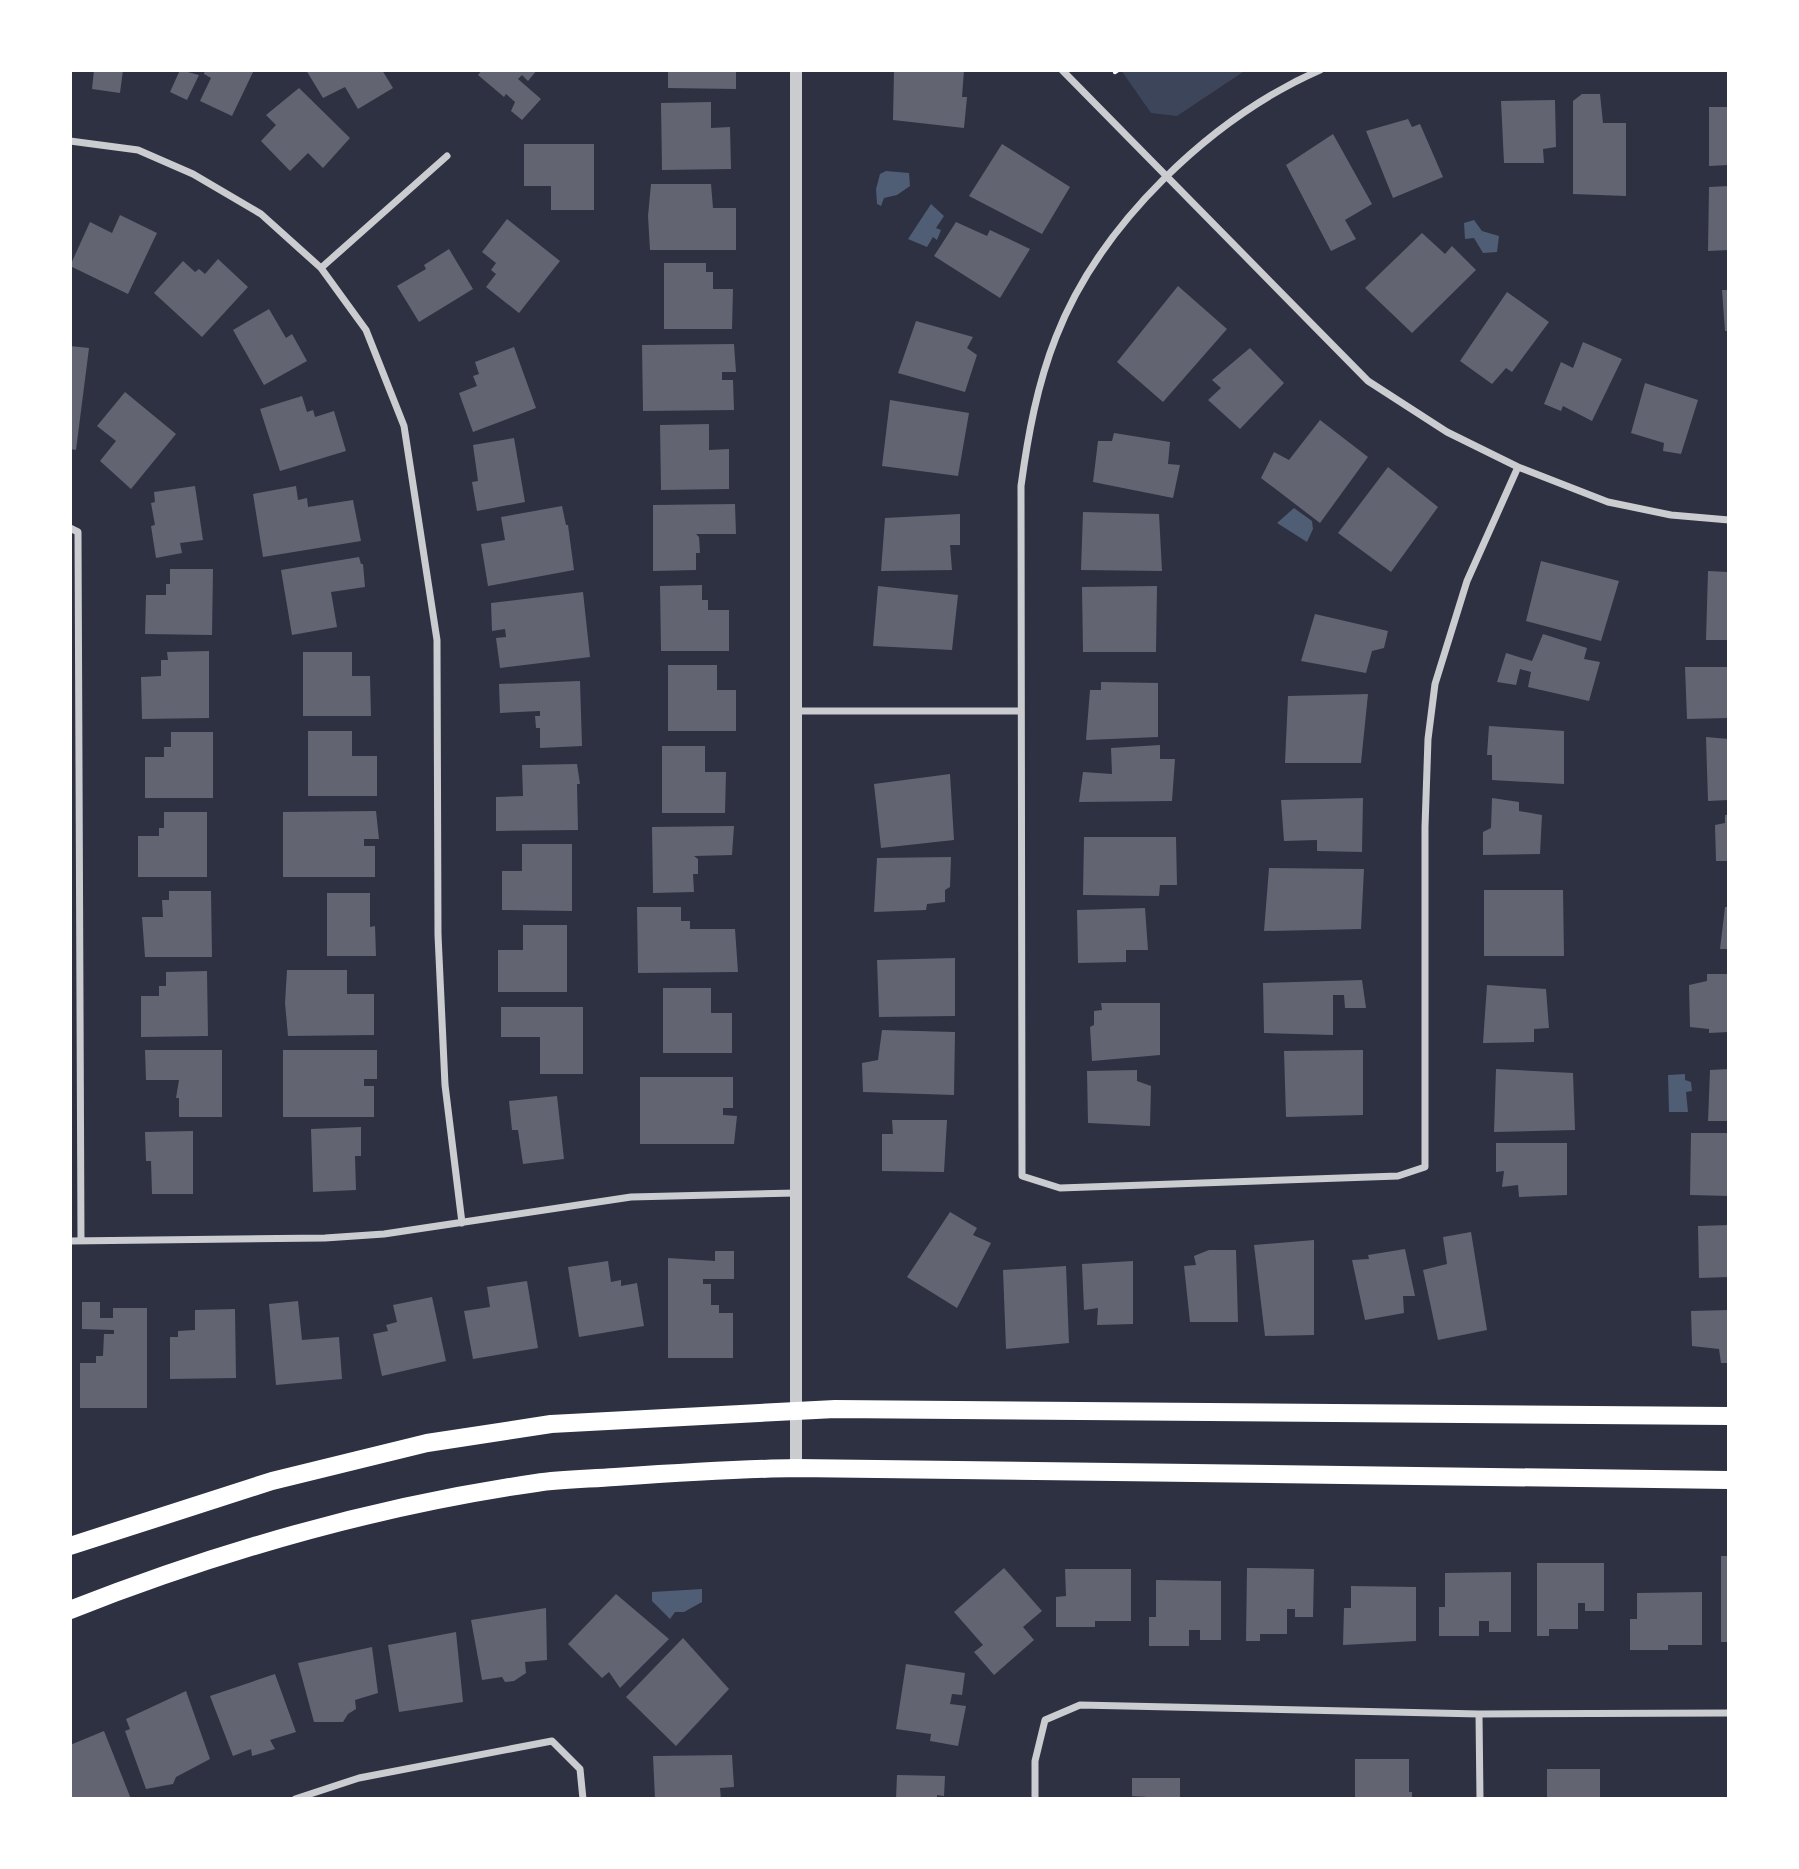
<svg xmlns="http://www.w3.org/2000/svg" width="1799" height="1869" font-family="'Roboto Condensed',sans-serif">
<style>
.green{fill:#3c4559}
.water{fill:#4f5d75}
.building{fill:#626471}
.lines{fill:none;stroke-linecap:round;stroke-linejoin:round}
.path{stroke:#fff;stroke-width:4.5}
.minor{stroke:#caccd0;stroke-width:7}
.tertiary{stroke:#caccd0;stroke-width:12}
.primary{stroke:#fff;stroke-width:18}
</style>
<rect width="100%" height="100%" fill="#2d3142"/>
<path class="green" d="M1121 70H1246L1177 116 1151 113Z"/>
<path class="water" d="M886 171 909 173 910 186 897 195 884 198 881 206 877 204 876 189 880 174Z
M931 204 944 216 936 228 941 230 937 240 933 237 927 247 908 239Z
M1474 220 1482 231 1499 236 1497 252 1483 253 1474 238 1465 239 1464 223Z
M1294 508 1312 521 1313 529 1307 542 1277 523Z
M1685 1074V1080L1691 1082 1692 1091 1686 1092 1688 1112H1669L1668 1075Z
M702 1589V1602L684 1612H675L670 1619 652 1601V1592Z"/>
<path class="building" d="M94 70H123L120 93 92 89Z
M180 70 199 75 187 100 170 92Z
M205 70H254L232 116 200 101 211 78 204 74Z
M306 70H382L393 88 358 109 345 87 323 98Z
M482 70H537L528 81 522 75 518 79 541 99 522 120 511 111 515 102 506 94 504 97 478 75Z
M668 70H736V89L668 88Z
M894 70H964L962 97H967L964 128 893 120Z
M299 88 350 138 323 168 308 153 290 171 261 141 276 125 266 115Z
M1582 94H1600L1603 123H1626V196L1573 194V101Z
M1555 100 1556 147 1543 149 1544 163H1504L1501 101Z
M711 102V128L730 127 731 169 662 170 661 103Z
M1709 107H1729V165L1709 166Z
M1408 119 1412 127 1420 124 1443 177 1393 198 1366 131Z
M1333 134 1372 204 1345 220 1356 239 1331 251 1286 165Z
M524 144H594V210H551V186H524Z
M1002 144 1070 187 1042 234 969 196Z
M651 184H711L713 208H736V250H650L648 216Z
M1729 186V250L1708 251 1709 187Z
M120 215 157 233 128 294 70 266 90 222 112 233Z
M507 219 560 261 519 313 486 287 496 274 491 270 496 263 482 252Z
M956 222 987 236 990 230 1030 249 1000 298 934 256Z
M1422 233 1445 254 1452 246 1476 270 1412 333 1365 288Z
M449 249 473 289 419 322 397 286 426 269 424 265Z
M218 259 248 287 202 337 154 293 183 261 195 272 199 269 205 274Z
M664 263H706V272H713V289H733L732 329H664Z
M1178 286 1227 329 1163 402 1117 362Z
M1722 290H1729V331H1725Z
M1507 292 1549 322 1512 372 1506 368 1492 384 1460 361Z
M269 309 286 338 292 334 307 361 264 385 233 330Z
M916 321 973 337 967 348 977 355 965 392 898 373Z
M1583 342 1622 359 1592 421 1563 406 1561 411 1544 404 1561 362 1573 368Z
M734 344 736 372H722V380H733L734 410 643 411 642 345Z
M70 346 89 348 76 450 70 449Z
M514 347 536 408 473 432 459 393 477 386 473 376 479 374 475 362Z
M1250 348 1284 383 1240 429 1208 400 1221 388 1212 380Z
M1645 383 1698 400 1681 454 1663 451 1664 443 1631 433Z
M125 392 176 434 131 489 100 461 116 441 97 426Z
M302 396 307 412 313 410 315 417 334 411 346 451 280 471 260 409Z
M890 400 969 413 958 476 882 466Z
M1320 420 1368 457 1320 523 1261 478 1274 452 1289 460Z
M709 424V450L729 449V489L661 490 660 425Z
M1114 433 1170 442 1168 464 1180 465 1173 498 1093 482 1098 441H1112Z
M514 438 525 502 477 511 472 482 478 481 473 445Z
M1388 467 1438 507 1391 572 1338 533Z
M195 486 203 540 180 543 182 553 156 558 151 526 155 525 151 503 155 502 154 492Z
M296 486 298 500 307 498 308 507 353 500 361 541 263 557 253 494Z
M735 504 736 534H696L699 537 700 553H696V570L653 571V505Z
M562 506 566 525H568L574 570 488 586 481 544 505 540 501 517Z
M1083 512 1159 514 1162 571 1081 570Z
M960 514V545H950L952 570 881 571 885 518Z
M359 557 361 564H363L365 587 331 592 337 627 292 635 281 570Z
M1541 561 1619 581 1601 641 1526 621Z
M170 569H213L212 635 145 634 146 595H166V584H170Z
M1708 571 1729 572V640H1706Z
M702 585V600H708V610H729V651H661L660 586Z
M878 586 958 595 952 650 873 646Z
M1157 586 1156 652H1083L1082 587Z
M583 592 590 657 500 668 496 638 506 637 505 629 492 631 491 603Z
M1315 614 1388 631 1384 648 1372 651 1366 673 1301 661Z
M1543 634 1587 648 1584 659 1600 662 1589 701 1528 687 1531 672 1520 669 1516 685 1497 682 1506 653 1532 661Z
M209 651V718L142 719 141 677 161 676V660H168L167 652Z
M303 652H352V676H370L371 716H303Z
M668 665H717V690H736V731H668Z
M1685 667H1729V718L1687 719Z
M580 681 582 746 540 748V728H536L535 716H540V711L500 713 499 684Z
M1101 682 1158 683V737L1086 740 1090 690H1101Z
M1368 694 1361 763H1285L1288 696Z
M1489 726 1564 731V784L1492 780V755H1487Z
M308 731H352V756H377V796H308Z
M171 732H213V798H145V757H164V747H171Z
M1706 737 1729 739V800L1708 801Z
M1160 745V759H1175L1172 801 1079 802 1083 772 1112 774 1111 748Z
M662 746H705V772H726L725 813H662Z
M577 764 580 784H577L578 830 496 831V797L523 796 522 765Z
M950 774 954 840 881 848 874 784Z
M1363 798 1362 852 1317 851V840L1284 841 1281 800Z
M1492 798 1519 802V811L1542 815 1540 854 1483 855V832L1491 828Z
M376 811 379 839H364V846H375V877H283V812Z
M164 812H207V877H138V836H159V828H164Z
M1725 815H1729V861H1716L1715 825 1725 823Z
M734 826 732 855 694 856 698 859V874H693L694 892 653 893 652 827Z
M1084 837H1176L1177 885H1160L1159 896 1083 895Z
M522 844H572V911L502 910V871H522Z
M951 857 950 887 945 890V902L927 904 926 910 874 912 877 858Z
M1269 868 1364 869 1361 929 1264 931Z
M1484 890H1563L1564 956H1484Z
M169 891H211L212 957H145L142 917H163L162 900H169Z
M327 893H370V927L375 926 376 956H327Z
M637 907H681V921H690V929H735L738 972 638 973Z
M1725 907H1729V949H1720Z
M1145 908 1148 950H1126V962L1078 963 1077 910Z
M523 925H567V992H498V950H523Z
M955 958V1016L879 1017 877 960Z
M287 970H347V994H374V1035L288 1036 285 1003Z
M207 971 208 1036 141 1037V996H159V986H166V972Z
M1707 974H1729V1032L1709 1033V1029L1690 1027 1689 985 1707 981Z
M1362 980 1366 1008H1345L1344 995H1333V1035L1264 1033 1263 983Z
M1487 985 1546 989 1549 1028 1534 1029V1042L1483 1043Z
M663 988H711V1013H732V1053H663Z
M1101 1003H1160V1055L1092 1061 1090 1027 1094 1025V1011L1102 1010Z
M501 1007H583V1074H540V1037H501Z
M882 1030 955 1032 954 1095 863 1092 862 1063 878 1060Z
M145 1050H222V1117H179V1098H176L179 1080H146Z
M283 1050H377V1079H364V1086H374V1117H283Z
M1363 1050V1115L1286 1117 1284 1051Z
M1496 1069 1573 1073 1575 1130 1494 1132Z
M1729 1069V1121H1708L1710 1070Z
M1137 1070V1081L1151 1086 1150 1126 1088 1123 1087 1071Z
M640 1077H733V1108H723V1115L737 1116 734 1144H640Z
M557 1096 564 1159 523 1164 518 1130H512L509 1101Z
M892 1120H947L944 1172 882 1171V1134H893Z
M361 1127V1156H355L356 1190 313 1192 311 1129Z
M193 1131V1194H152L151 1161H146L145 1132Z
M1691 1133H1729V1196L1690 1195Z
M1496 1143H1567V1195L1519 1197 1518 1185 1502 1187 1504 1171 1496 1172Z
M950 1212 977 1228 973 1235 991 1243 957 1308 907 1277Z
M1729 1225V1277L1699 1278 1698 1226Z
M1471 1232 1487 1330 1438 1340 1423 1270 1447 1264 1443 1237Z
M1314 1240V1335L1265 1336 1254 1245Z
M1405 1249 1415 1296H1403L1404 1313 1365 1320 1352 1260 1369 1259 1368 1255Z
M1209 1250H1236L1238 1322H1190L1184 1266 1196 1265 1194 1256Z
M715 1251H734V1279H703V1284H711V1305H719V1313H733V1358H668V1258L715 1261Z
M608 1261 611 1282 621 1280V1286L637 1283 644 1326 579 1337 568 1267Z
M1133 1261V1324L1097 1325 1098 1308 1084 1310 1082 1264Z
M1066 1266 1069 1343 1006 1349 1003 1270Z
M527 1281 538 1348 473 1359 464 1311 490 1307 487 1287Z
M432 1297 446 1361 382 1376 373 1334 388 1331 386 1325 397 1322 393 1305Z
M298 1301 302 1340 339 1337 342 1379 276 1385 269 1304Z
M82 1302H100V1318H113V1308H147V1408H80V1363H96V1356H103L104 1334H114V1330L82 1329Z
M235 1309 236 1378 170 1379V1337H178V1331L195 1330V1310Z
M1729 1310V1363H1721L1719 1349 1692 1346 1691 1311Z
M1721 1556H1729V1642H1721Z
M1537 1563H1604V1611H1585V1603H1578V1629H1549V1636H1537Z
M1004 1568 1042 1611 1023 1627 1034 1640 994 1675 974 1652 983 1645 954 1612Z
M1247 1568 1314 1569 1313 1617H1295V1609H1287V1634H1260V1641H1246Z
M1065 1569H1131V1621H1095V1627H1056V1597L1066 1596Z
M1511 1572V1632H1489V1621H1479V1636H1439V1607H1445V1573Z
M1156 1580 1221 1581V1640H1200V1630H1189V1646H1149V1617H1156Z
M1351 1586 1416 1587V1641L1343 1645 1344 1608H1351Z
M1702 1592V1645H1668V1650H1630V1619H1637V1593Z
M616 1594 669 1639 620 1688 609 1672 602 1678 568 1644Z
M546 1608 547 1660 525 1662 526 1673 514 1681 505 1682 502 1677 482 1680 471 1620Z
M456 1632 463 1702 399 1712 388 1645Z
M683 1638 729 1689 676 1746 626 1697Z
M372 1647 378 1693 355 1700 356 1709 348 1714 343 1722H314L298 1663Z
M906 1664 965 1673 962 1695 952 1694 950 1704 966 1706 958 1746 930 1741 931 1734 896 1729Z
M275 1674 296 1732 270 1740 275 1749 252 1756 251 1749 233 1756 210 1696Z
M186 1691 210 1759 176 1777 173 1784 146 1789 125 1731 130 1729 126 1719Z
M104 1731 131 1799H70V1745Z
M732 1755 734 1787 720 1788 721 1799H655L653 1756Z
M1355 1759H1409V1792H1412V1799H1355Z
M1547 1769H1600V1799H1547Z
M897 1775 945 1776 944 1796 937 1795V1799H896Z
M1132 1778H1180V1799L1132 1796Z"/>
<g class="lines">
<path class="path" d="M1115 72 1118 70"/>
<path class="minor" d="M1062 70 1368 381 1447 432 1518 467 1608 502 1671 515 1729 520
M1320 70C1211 118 1100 224 1056 337 1037 385 1028 435 1021 486L1022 1176 1060 1188 1398 1176 1425 1167V827L1428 739 1435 684 1467 581 1518 467
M70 141 138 150 193 174 261 214 321 268 366 330 404 426 437 640 438 935 445 1085 462 1223
M321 268 447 156
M70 528 78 532 81 1241
M796 711H1020
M70 1241 325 1238 384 1234 631 1197 796 1193
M1479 1714 1480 1799
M295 1799 359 1778 552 1741 580 1769 583 1799
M1035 1799V1761L1045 1720 1080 1705 1479 1714 1729 1713"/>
<path class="tertiary" d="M796 1468V70"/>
<path class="primary" d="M70 1546 272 1481 427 1443 551 1424 835 1409 1729 1416
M70 1610C220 1551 376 1506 536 1483 562 1479 589 1479 615 1477 675 1473 735 1469 796 1468L1729 1480"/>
</g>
<rect width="1799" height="1869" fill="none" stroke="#ffffff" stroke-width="144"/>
</svg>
